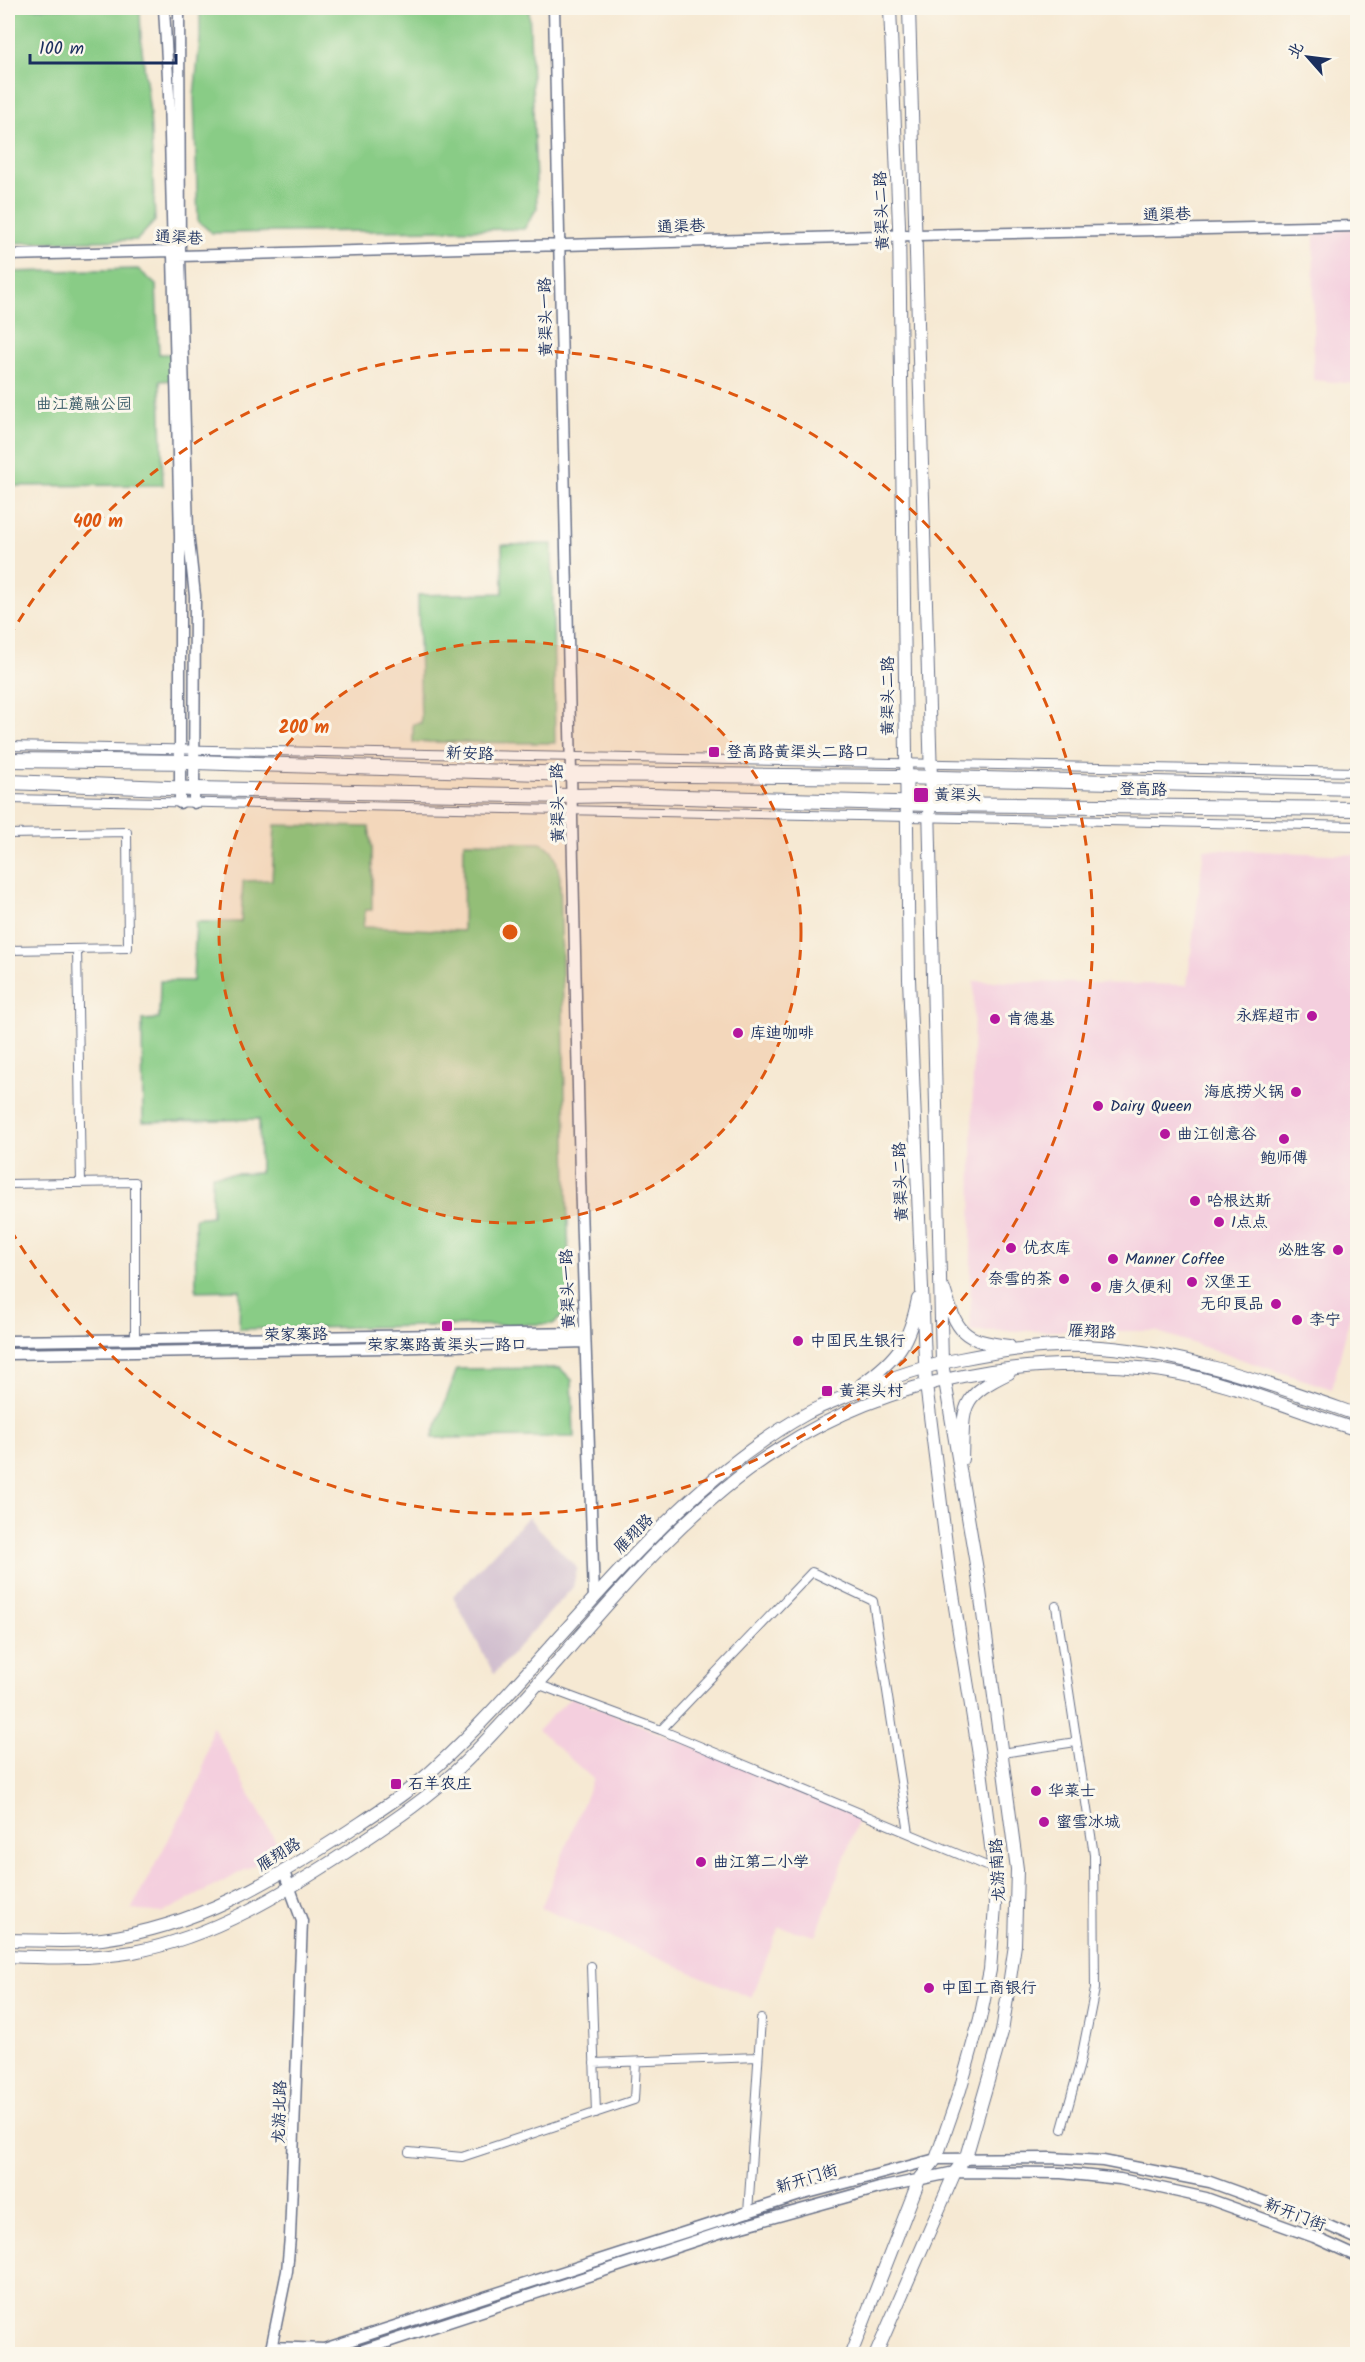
<svg xmlns="http://www.w3.org/2000/svg" width="1365" height="2362" font-family="Kalam,'LXGW WenKai TC',sans-serif">
<style>
.built{fill:#f4cfde}
.industrial{fill:#d0bdce}
.green{fill:#89cc86;stroke:#527e72;stroke-width:1.5}
.lines{fill:none;stroke-linecap:round;stroke-linejoin:round}
.minor-casing{stroke:#687087;stroke-width:10}
.tertiary-casing{stroke:#687087;stroke-width:13}
.secondary-casing{stroke:#687087;stroke-width:14}
.primary-casing{stroke:#687087;stroke-width:16}
.minor{stroke:#fff;stroke-width:8}
.tertiary{stroke:#fff;stroke-width:10}
.secondary{stroke:#fff;stroke-width:12}
.primary{stroke:#fff;stroke-width:14}
.ring{fill:none;stroke:#de5710;stroke-width:3;stroke-dasharray:10 8}
.poi-dot{fill:#b5179e;stroke:#fbf7ec;stroke-width:2}
.labels{text-anchor:middle;dominant-baseline:central;stroke-width:6;stroke-linejoin:round;paint-order:stroke}
.street-label{font-size:16px;fill:#1b2f5e;stroke:#fbf7ec}
.park-label{font-size:16px;fill:#3c5e6a;stroke:#fbf7ec}
.poi-label{font-size:16px;fill:#1b2f5e;stroke:#fbf7ec;text-anchor:start}
.centre{fill:#de5710;stroke:#fbf7ec;stroke-width:3}
.ring-label{font-size:18px;text-anchor:middle;font-weight:bold;fill:#de5710;stroke:#fbf7ec;stroke-width:6;stroke-linejoin:round;paint-order:stroke}
</style>
<rect width="100%" height="100%" fill="#fbf7ec"/>
<filter id="ink" filterUnits="userSpaceOnUse"><feTurbulence type="fractalNoise" baseFrequency=".0167" numOctaves="2"/><feDisplacementMap in="SourceGraphic" scale="12" xChannelSelector="R" yChannelSelector="G"/><feConvolveMatrix kernelMatrix="1 2 1 2 8 2 1 2 1" color-interpolation-filters="sRGB"/></filter>
<filter id="wash" filterUnits="userSpaceOnUse"><feTurbulence type="fractalNoise" baseFrequency=".008" numOctaves="4" result="noise"/><feDisplacementMap in="SourceGraphic" scale="24" xChannelSelector="R" yChannelSelector="G"/><feGaussianBlur stdDeviation="1.35" result="paint"/><feColorMatrix in="noise" values="0 0 0 0 0 0 0 0 0 0 0 0 0 0 0 0 0 1.4 0 .05"/><feComposite in="paint" operator="in"/></filter>
<g filter="url(#wash)">
<rect width="100%" height="100%" fill="#f6e9d3"/>
<path class="built" d="M1314 227 1357 229V384L1313 380Z
M1204 849 1357 855 1358 1284 1332 1389 1155 1331H970L974 981 1187 985Z
M571 1697 860 1815 816 1936 779 1927 751 1998 541 1908 593 1779 538 1730Z
M212 1725 281 1851 163 1913 131 1910 201 1778Z"/>
<path class="industrial" d="M528 1517 577 1568 573 1587 494 1674 453 1596Z"/>
<path class="green" d="M8 8H140L141 41 150 113 155 221 137 240 8 243Z
M200 8H529L537 208 524 229 212 233 198 221 194 96 200 40Z
M138 269 156 285 159 354H174L175 380 160 381 163 485 8 486V272Z
M552 544 555 743 413 742V724L421 723 418 595 503 593 502 545Z
M275 825 369 827 372 849V910H365L363 927 463 931 464 842 540 843C557 848 556 862 560 877L570 1310 553 1324 239 1329 240 1290 196 1291 195 1218 212 1216V1175L260 1173 259 1119 143 1122 142 1020 159 1019 160 981H193L196 922H241L243 881 272 880Z
M560 1368 572 1380 574 1437 432 1438 457 1369Z"/>
</g>
<g filter="url(#ink)">
<g class="lines">
<g class="minor-casing">
<path id="minor" d="M8 746 1358 772
M8 799 1358 826
M8 834 127 832 128 948 8 950
M77 949 81 1183
M8 1184 135 1182V1340
M1056 1606 1094 1855 1095 1989 1080 2064 1062 2129
M537 1684 661 1730 994 1869
M661 1730 812 1572 873 1601 909 1833
M1002 1753 1076 1742
M591 1966 596 2113
M594 2063 758 2057
M409 2152 462 2157 634 2100 636 2062
M748 2213 761 2019"/>
</g>
<g class="tertiary-casing">
<path id="tertiary" d="M164 8 169 95 180 536V803
M179 8 180 256 188 532 195 596 194 803
M554 8 580 1177 594 1598
M8 255 173 251 180 256 916 235 1358 226
M8 1341 585 1333
M8 1354 384 1348 585 1342
M271 2347 324 2349 800 2195 936 2159 1051 2158 1103 2161 1210 2182 1320 2222 1358 2239
M270 2354 287 2271 290 2237 302 1921 284 1872
M351 2354 725 2231 879 2188 955 2172 1061 2173 1120 2179 1206 2198 1314 2237 1358 2257"/>
</g>
<g class="secondary-casing">
<path id="secondary" d="M944 1289C957 1332 962 1341 1009 1346
M862 1384C898 1358 909 1343 918 1299
M962 1459C964 1407 958 1397 1009 1373
M8 1940C39 1940 70 1943 102 1939 196 1927 272 1881 350 1830 380 1810 412 1790 438 1765 475 1731 508 1694 541 1657 621 1569 701 1473 806 1414 822 1405 839 1399 856 1392 890 1378 924 1366 960 1359 1001 1351 1043 1344 1085 1346 1179 1350 1270 1384 1358 1415
M8 1956C49 1958 91 1959 133 1952 213 1937 284 1893 351 1849 390 1823 430 1797 463 1764 525 1703 578 1635 637 1572 679 1527 726 1482 779 1449 890 1377 1032 1352 1163 1371 1229 1381 1293 1410 1358 1430
M851 2354 919 2180 936 2159 960 2090 980 2019 990 1970 995 1906 994 1869 979 1755 950 1576 926 1384 909 979 899 225 890 8
M876 2354 955 2172 966 2157 1002 2032 1015 1945 1017 1869 978 1576 942 1363 929 804 931 779 909 8"/>
</g>
<g class="primary-casing">
<path id="primary" d="M8 760 195 762 572 774 900 777 1358 788
M8 782 194 789 573 796 616 795 929 804 1358 809"/>
</g>
<use href="#minor" class="minor"/>
<use href="#tertiary" class="tertiary"/>
<use href="#secondary" class="secondary"/>
<use href="#primary" class="primary"/>
</g>
</g>
<circle cx="510" cy="932" r="291" fill="#de5710" fill-opacity=".12"/>
<g class="ring">
<circle cx="510" cy="932" r="291"/>
<path d="M9 637A582 582 0 1 1 9 1227"/>
</g>
<g class="poi-dot">
<rect x="708" y="746" width="12" height="12" rx="3"/>
<rect x="913" y="787" width="16" height="16" rx="3"/>
<circle cx="1312" cy="1016" r="6"/>
<circle cx="995" cy="1019" r="6"/>
<circle cx="738" cy="1033" r="6"/>
<circle cx="1296" cy="1092" r="6"/>
<circle cx="1098" cy="1106" r="6"/>
<circle cx="1165" cy="1134" r="6"/>
<circle cx="1284" cy="1139" r="6"/>
<circle cx="1195" cy="1201" r="6"/>
<circle cx="1219" cy="1222" r="6"/>
<circle cx="1011" cy="1248" r="6"/>
<circle cx="1338" cy="1250" r="6"/>
<circle cx="1113" cy="1259" r="6"/>
<circle cx="1064" cy="1279" r="6"/>
<circle cx="1192" cy="1282" r="6"/>
<circle cx="1096" cy="1287" r="6"/>
<circle cx="1276" cy="1304" r="6"/>
<circle cx="1297" cy="1320" r="6"/>
<rect x="441" y="1320" width="12" height="12" rx="3"/>
<circle cx="798" cy="1341" r="6"/>
<rect x="821" y="1385" width="12" height="12" rx="3"/>
<rect x="390" y="1778" width="12" height="12" rx="3"/>
<circle cx="1036" cy="1791" r="6"/>
<circle cx="1044" cy="1822" r="6"/>
<circle cx="701" cy="1862" r="6"/>
<circle cx="929" cy="1988" r="6"/>
</g>
<g class="labels">
<g class="street-label">
<text transform="translate(882 211) rotate(-92)">黄渠头二路</text>
<text transform="translate(1167 215) rotate(-1)">通渠巷</text>
<text transform="translate(681 227) rotate(-2)">通渠巷</text>
<text transform="translate(179 238) rotate(3)">通渠巷</text>
<text transform="translate(546 317) rotate(-91)">黄渠头一路</text>
<text transform="translate(888 696) rotate(-90)">黄渠头二路</text>
<text transform="translate(470 754) rotate(2)">新安路</text>
<text transform="translate(1143 790) rotate(1)">登高路</text>
<text transform="translate(558 803) rotate(-91)">黄渠头一路</text>
<text transform="translate(901 1182) rotate(-92)">黄渠头二路</text>
<text transform="translate(568 1289) rotate(-92)">黄渠头一路</text>
<text transform="translate(1092 1332) rotate(3)">雁翔路</text>
<text transform="translate(296 1335) rotate(-1)">荣家寨路</text>
<text transform="translate(634 1534) rotate(-45)">雁翔路</text>
<text transform="translate(279 1855) rotate(-32)">雁翔路</text>
<text transform="translate(998 1870) rotate(-93)">龙游南路</text>
<text transform="translate(280 2112) rotate(-88)">龙游北路</text>
<text transform="translate(807 2179) rotate(-17)">新开门街</text>
<text transform="translate(1295 2215) rotate(21)">新开门街</text>
</g>
<g class="park-label">
<text x="84" y="404">曲江麓融公园</text>
</g>
<g class="poi-label">
<text x="726" y="752">登高路黄渠头二路口</text>
<text x="934" y="795">黄渠头</text>
<text x="1300" y="1016" text-anchor="end">永辉超市</text>
<text x="1007" y="1019">肯德基</text>
<text x="750" y="1033">库迪咖啡</text>
<text x="1284" y="1092" text-anchor="end">海底捞火锅</text>
<text x="1110" y="1106">Dairy Queen</text>
<text x="1177" y="1134">曲江创意谷</text>
<text x="1284" y="1158" text-anchor="middle">鲍师傅</text>
<text x="1207" y="1201">哈根达斯</text>
<text x="1231" y="1222">1点点</text>
<text x="1023" y="1248">优衣库</text>
<text x="1326" y="1250" text-anchor="end">必胜客</text>
<text x="1125" y="1259">Manner Coffee</text>
<text x="1052" y="1279" text-anchor="end">奈雪的茶</text>
<text x="1204" y="1282">汉堡王</text>
<text x="1108" y="1287">唐久便利</text>
<text x="1264" y="1304" text-anchor="end">无印良品</text>
<text x="1309" y="1320">李宁</text>
<text x="810" y="1341">中国民生银行</text>
<text x="447" y="1345" text-anchor="middle">荣家寨路黄渠头一路口</text>
<text x="839" y="1391">黄渠头村</text>
<text x="408" y="1784">石羊农庄</text>
<text x="1048" y="1791">华莱士</text>
<text x="1056" y="1822">蜜雪冰城</text>
<text x="713" y="1862">曲江第二小学</text>
<text x="941" y="1988">中国工商银行</text>
</g>
</g>
<circle cx="510" cy="932" r="9" class="centre"/>
<g class="ring-label">
<text x="98" y="527">400 m</text>
<text x="304" y="733">200 m</text>
</g>
<rect width="1365" height="2362" fill="none" stroke="#fbf7ec" stroke-width="30"/>
<g transform="translate(1308 57) rotate(298)" stroke="#fbf7ec" stroke-width="4.5" paint-order="stroke">
<path d="M0-4.5L10 22L0 15L-10 22Z" fill="#1b2f5e"/>
<text y="-9" font-size="16" font-weight="bold" text-anchor="middle" fill="#1b2f5e">北</text>
</g>
<path d="M30 54v9h146v-9" fill="none" stroke="#1b2f5e" stroke-width="3"/>
<text x="39" y="54" font-size="18" fill="#1b2f5e" stroke="#fbf7ec" stroke-width="4.5" paint-order="stroke">100 m</text>
</svg>
